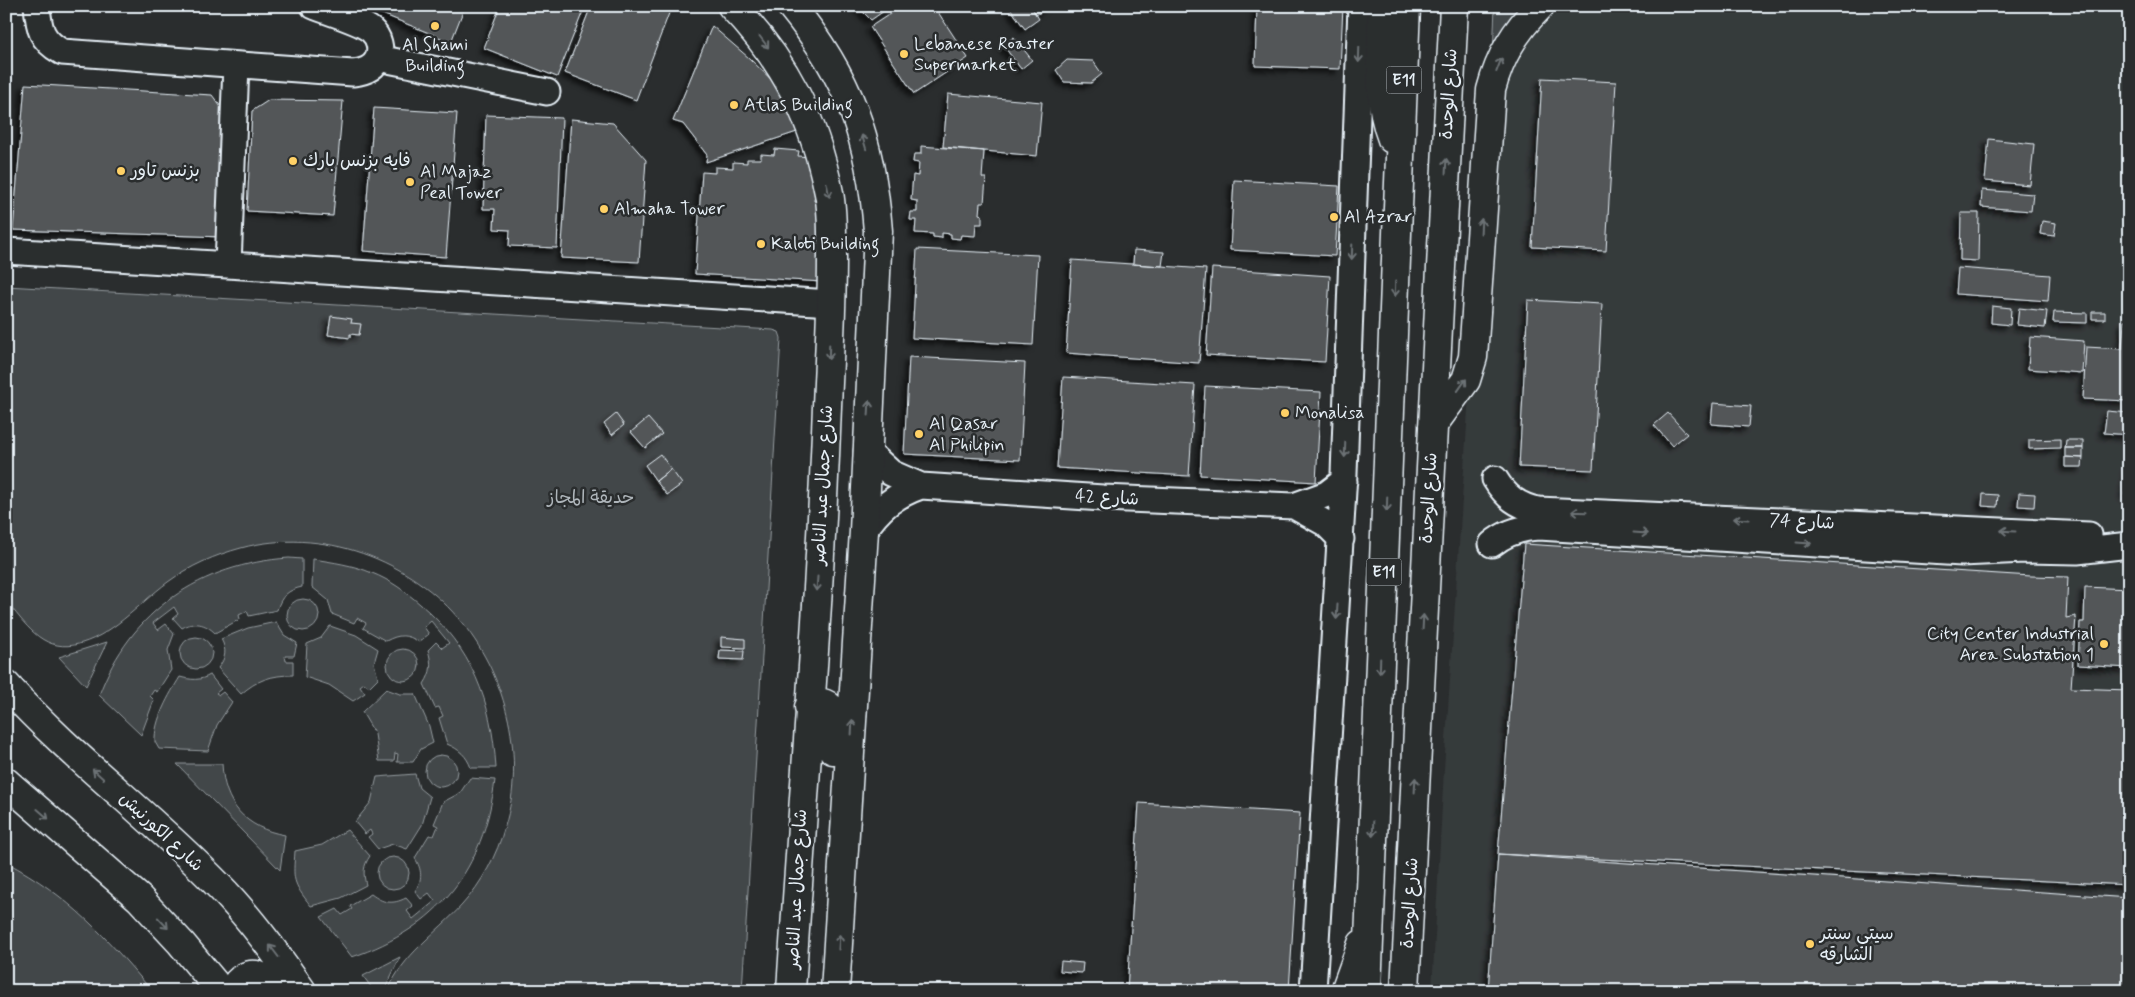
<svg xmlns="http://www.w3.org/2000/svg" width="2135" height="997" font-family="Mynerve,'Playpen Sans Arabic',sans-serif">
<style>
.built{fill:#363a3b}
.green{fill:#424648;stroke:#959ca0}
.building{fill:#535759;stroke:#e8f1f8;filter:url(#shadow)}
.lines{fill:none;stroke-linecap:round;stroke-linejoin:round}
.street-casing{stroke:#e8f1f8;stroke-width:29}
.secondary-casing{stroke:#e8f1f8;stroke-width:31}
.highway-casing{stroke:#e8f1f8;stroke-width:31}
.street{stroke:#2a2d2e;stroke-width:25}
.secondary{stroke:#2a2d2e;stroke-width:28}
.highway{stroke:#2a2d2e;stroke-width:28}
.oneway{stroke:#6c7275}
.poi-dot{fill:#ffd166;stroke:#2a2d2e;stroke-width:2}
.labels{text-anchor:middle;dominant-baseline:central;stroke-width:5;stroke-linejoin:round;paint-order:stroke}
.shield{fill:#2a2d2e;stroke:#afb6bb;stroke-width:1}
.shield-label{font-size:16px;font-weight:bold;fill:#e8f1f8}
.poi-label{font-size:18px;fill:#e8f1f8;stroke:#2a2d2e;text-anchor:start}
.street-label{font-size:18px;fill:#e8f1f8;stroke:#2a2d2e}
.park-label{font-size:18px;fill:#aeb5ba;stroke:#2a2d2e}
</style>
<defs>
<filter id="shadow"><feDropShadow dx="-4.5" dy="4.5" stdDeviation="2.5" flood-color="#0009"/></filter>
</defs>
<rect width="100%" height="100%" fill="#2a2d2e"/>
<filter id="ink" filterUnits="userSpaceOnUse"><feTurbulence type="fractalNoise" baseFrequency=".02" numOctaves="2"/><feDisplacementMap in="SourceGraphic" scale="10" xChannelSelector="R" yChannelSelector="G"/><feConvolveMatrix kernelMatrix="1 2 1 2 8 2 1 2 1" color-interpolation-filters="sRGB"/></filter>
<g filter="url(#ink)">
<path class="built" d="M1572 6H2129V991H1432L1444 769 1472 350 1494 102 1527 33 1566 7Z"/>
<path class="green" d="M1495 6H1523L1493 56Z
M6 286 773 330 779 332 781 338 742 991H388C402 955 437 933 462 905 482 883 497 855 505 826 526 759 507 678 463 624 412 559 320 526 241 548 215 555 190 566 168 582 138 604 111 638 74 645 41 651 25 623 6 601Z
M289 558 302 559V587C288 590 281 596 277 610L249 616 247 611 239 615 240 619 215 633C205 623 194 621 182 628L173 618 178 614 174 607 153 623 158 630 166 624 174 634 168 650 171 670 157 692 154 690 150 696 154 700 141 735 99 695C130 611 201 564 289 558Z
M313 559C332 562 354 565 372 573 390 580 405 591 420 604 472 648 492 701 496 768H471C467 756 459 749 447 744L439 718 443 716 439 707 435 708 424 684C432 672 432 663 428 650L436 642 442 648 449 643 431 621 424 627 429 634 419 642C407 634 399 634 386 641L363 628 366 623 357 618 354 623 332 614 328 600 312 587Z
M287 615a16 16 0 1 1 32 0a16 16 0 1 1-32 0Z
M276 622 284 635 297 643 294 656H285L286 661H293V675C271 675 257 680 241 694L218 668C226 658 227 650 221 639L248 628Z
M330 626 356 635 378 649 374 663 378 678 369 687 364 683 360 686 365 693 353 701 329 685 305 677 307 644 321 638Z
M180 653a16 16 0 1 1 32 0a16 16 0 1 1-32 0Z
M107 642 86 686 59 657Z
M387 665a16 16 0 1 1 32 0a16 16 0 1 1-32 0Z
M210 675 221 689 216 693 219 695 223 692 232 702 217 725 208 751 159 749 155 742C154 720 169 695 180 677 191 680 200 681 210 675Z
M386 689 400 694H415L429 726 433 743 421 749 413 762H397L398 754 395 753 394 761H379L375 734 362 712Z
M425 771a16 16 0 1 1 32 0a16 16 0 1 1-32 0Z
M177 764H222C224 804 245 828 285 835L280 870Z
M415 774 419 788 430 797 422 825 407 849 393 844 378 849 368 837 372 834 370 830 365 834 355 822 371 802 377 777Z
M470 778 495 780C484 870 438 928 352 957L321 917 337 909 342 915 352 909 350 906 371 894C383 903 392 905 406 898L413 906 407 911 413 919 435 901 429 893 421 899 415 891C423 879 422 870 415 858L429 835 434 836 438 826 434 824 443 802 460 793Z
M347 830 370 856C363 866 363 873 366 885L341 898 311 906C292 882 293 880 295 851L322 845Z
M377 873a16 16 0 1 1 32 0a16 16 0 1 1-32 0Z
M6 862C70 896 106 937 152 991H6Z
M400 957 384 991H374L363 976Z"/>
<path class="building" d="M377 6H465L451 42 375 11Z
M500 6H585L557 77 484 48Z
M591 6H666L671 8 636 100 565 73Z
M857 6H891L871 20Z
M902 6H934L968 58 914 94 870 27Z
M1013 6H1031L1039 19 1025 29 1010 8Z
M1031 6H1050L1036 15Z
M1257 6H1343L1340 69 1255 66Z
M712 26 749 58 780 88 800 131 706 162 707 155 683 124 673 121Z
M1014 37 1032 60 1021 69 1003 45Z
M1067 60 1093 61 1102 74 1091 83 1064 82 1056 70Z
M1542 78 1616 82 1606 251 1532 247Z
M25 84 212 95 224 111V237L13 230Z
M948 94 1042 102 1037 156 943 147Z
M269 100 343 101 333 216 247 211 252 111Z
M374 108 457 113 446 257 363 251Z
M486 115 562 118 557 248 509 246 510 230 494 229 495 209H483Z
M571 119 613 123 646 160 639 262 561 258Z
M1989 139 2034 144 2030 185 1985 181Z
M921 146 984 151 982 178H986L984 203H980L979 214 982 215V224H976L975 236 961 235 960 239 951 238V234L942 233V238L933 237V234L915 233 916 220H910L911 212H917V201L911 200 913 175 918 176 919 163 913 162 914 154H921Z
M775 149 799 151 798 156 809 157 808 169H812L811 182 816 183 814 201 821 202 822 282 695 274 702 172 715 173V167L733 168V162L747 163V159H761V154L774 155Z
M1234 180 1339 186 1335 256 1230 250Z
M1982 190 2033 194 2031 211 1981 207Z
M1961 213H1979L1978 261 1960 260Z
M2042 221 2056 223 2054 236 2040 234Z
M917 249 1038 255 1033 345 912 338Z
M1134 250 1164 252 1162 266 1133 264Z
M1072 260 1206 269 1199 363 1066 353Z
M1212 268 1330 276 1325 362 1206 355Z
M1958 268 2050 275 2048 301 1956 294Z
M1528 300 1602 304 1593 470 1519 467Z
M1992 306 2011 308 2010 325 1991 323Z
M2019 308 2047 311 2045 328 2017 325Z
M2054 312 2087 313V323L2053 322Z
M2092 312H2105V319H2092Z
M331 316 352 319 351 323 361 324 359 335 350 334V338L328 335Z
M2124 321H2129V401L2083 399 2086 347 2122 349Z
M2030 337 2084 341 2082 373 2028 369Z
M909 357 1025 363 1020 460 904 454Z
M1063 377 1195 385 1189 476 1057 468Z
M1205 386 1321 392 1316 482 1200 475Z
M1713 403 1751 406 1749 427 1711 424Z
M2107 411 2129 413V435L2104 433Z
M1668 413 1687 434 1672 446 1654 425Z
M616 414 624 425 612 435 604 424Z
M648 418 662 434 645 448 631 432Z
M2060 439V448L2029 449V440Z
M2066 440H2083V448H2065Z
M2065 448H2083V458L2065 457Z
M660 454 671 469 656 481 645 465Z
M2065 457 2083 458 2082 467H2065Z
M2129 465V496L2125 495Z
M671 469 682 484 667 495 656 481Z
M2019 493 2035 494 2034 507 2018 506Z
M1983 494 1998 495 1997 507 1982 506Z
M1524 544 2031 576 2068 577 2066 618 2076 616 2071 688 2129 690V885L1498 854Z
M2085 587 2129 589V668L2078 665 2080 622H2084Z
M721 637 745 639V648L721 647Z
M720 650 744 651 743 660 719 659Z
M1139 803 1300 813 1289 991H1127Z
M1498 854 2129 898V991H1488Z
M1061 961 1083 963 1082 973 1060 971Z"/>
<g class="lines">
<g class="street-casing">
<path id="street" d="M37 6C39 29 41 40 62 52L353 73C363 72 374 69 378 58 382 49 379 37 371 30 360 21 328 12 314 6
M378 58 547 92
M6 251 831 303
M228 265 236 65
M867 451 891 473 921 486 1103 498 1294 506 1327 494 1344 481
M1495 479C1506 497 1518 506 1538 510L2089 535
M1294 506 1325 523 1341 539
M864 531C879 508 895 495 921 486
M1492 544C1506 532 1521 528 1539 527L1962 553 2024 550 2077 551 2129 545
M1313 991 1344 474 1361 6"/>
</g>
<g class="secondary-casing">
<path id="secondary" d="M732 6C785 61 814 118 829 193 833 214 832 237 832 259 832 308 829 357 827 406 820 601 803 796 791 991
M791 6C850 78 871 140 878 231L864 531 835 991
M6 685C71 757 149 814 217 884 249 916 276 953 302 991
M809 707C840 690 834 733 833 750
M6 782 139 898 181 943 221 991
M233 991C237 979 250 970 263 978 267 981 271 987 274 991"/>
</g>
<g class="highway-casing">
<path id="highway" d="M1382 6C1382 49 1376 99 1392 139
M1433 425 1466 380 1473 357 1491 90C1500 56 1515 31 1540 6
M1345 991 1362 944
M1367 991 1406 6
M1405 991 1454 6"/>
</g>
<use href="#street" class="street"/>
<use href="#secondary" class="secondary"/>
<use href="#highway" class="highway"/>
</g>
<defs><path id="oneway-shaft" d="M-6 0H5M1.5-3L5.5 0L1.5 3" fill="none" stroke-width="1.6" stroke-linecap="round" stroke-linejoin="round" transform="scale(1.25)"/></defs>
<g class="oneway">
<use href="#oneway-shaft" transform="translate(764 42) rotate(53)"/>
<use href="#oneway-shaft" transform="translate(1359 55) rotate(92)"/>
<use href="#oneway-shaft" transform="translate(1499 65) rotate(-69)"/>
<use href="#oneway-shaft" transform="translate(864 142) rotate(-107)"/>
<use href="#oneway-shaft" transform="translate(1446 166) rotate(-87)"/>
<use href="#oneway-shaft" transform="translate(828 190) rotate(78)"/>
<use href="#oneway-shaft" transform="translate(1481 226) rotate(-87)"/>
<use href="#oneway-shaft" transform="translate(1352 252) rotate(92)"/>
<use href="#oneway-shaft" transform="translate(1395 289) rotate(92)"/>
<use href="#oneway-shaft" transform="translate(829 352) rotate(92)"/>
<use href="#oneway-shaft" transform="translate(1462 385) rotate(-55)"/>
<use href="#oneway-shaft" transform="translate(869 408) rotate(-87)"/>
<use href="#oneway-shaft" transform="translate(1345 450) rotate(92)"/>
<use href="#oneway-shaft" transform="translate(1387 504) rotate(92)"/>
<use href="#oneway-shaft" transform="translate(1579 512) rotate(-178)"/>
<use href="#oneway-shaft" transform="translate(1741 519) rotate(-177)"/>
<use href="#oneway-shaft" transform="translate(2008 531) rotate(-177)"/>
<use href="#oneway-shaft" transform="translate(1641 533) rotate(4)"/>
<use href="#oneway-shaft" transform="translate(1804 543) rotate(4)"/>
<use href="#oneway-shaft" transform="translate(817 584) rotate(94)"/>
<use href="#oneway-shaft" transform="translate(1337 612) rotate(94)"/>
<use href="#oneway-shaft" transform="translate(1423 622) rotate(-87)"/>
<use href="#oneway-shaft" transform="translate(1380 666) rotate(92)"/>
<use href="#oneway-shaft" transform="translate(852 727) rotate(-87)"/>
<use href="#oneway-shaft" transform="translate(98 774) rotate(-138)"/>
<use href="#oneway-shaft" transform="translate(1415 785) rotate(-87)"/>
<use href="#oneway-shaft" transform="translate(43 814) rotate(41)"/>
<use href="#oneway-shaft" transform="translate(1373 829) rotate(92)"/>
<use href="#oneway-shaft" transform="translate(163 923) rotate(47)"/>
<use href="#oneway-shaft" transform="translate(839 942) rotate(-86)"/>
<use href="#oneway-shaft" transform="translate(274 951) rotate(-127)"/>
</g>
</g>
<g class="poi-dot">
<circle cx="435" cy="26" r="5"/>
<circle cx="904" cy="54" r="5"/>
<circle cx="734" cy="105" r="5"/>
<circle cx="293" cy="161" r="5"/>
<circle cx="121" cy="171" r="5"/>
<circle cx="410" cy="182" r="5"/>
<circle cx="604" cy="209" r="5"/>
<circle cx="1334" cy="217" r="5"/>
<circle cx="761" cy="244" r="5"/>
<circle cx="1285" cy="413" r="5"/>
<circle cx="919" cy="434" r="5"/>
<circle cx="2104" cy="644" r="5"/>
<circle cx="1810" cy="944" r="5"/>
</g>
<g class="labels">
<g class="shield">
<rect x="1386.5" y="66.5" width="35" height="27" rx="4"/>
<rect x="1366.5" y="558.5" width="35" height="27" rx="4"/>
</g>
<g class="shield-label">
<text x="1404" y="80">E11</text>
<text x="1384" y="572">E11</text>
</g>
<g class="poi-label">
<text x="914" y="44">Lebanese Roaster<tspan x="914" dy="21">Supermarket</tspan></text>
<text x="435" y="45" text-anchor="middle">Al Shami<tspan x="435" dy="21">Building</tspan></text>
<text x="744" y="105">Atlas Building</text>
<text x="303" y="161">فايه بزنس بارك</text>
<text x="131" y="171">بزنس تاور</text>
<text x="420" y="172">Al Majaz<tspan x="420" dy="21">Peal Tower</tspan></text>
<text x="614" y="209">Almaha Tower</text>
<text x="1344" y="217">Al Azrar</text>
<text x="771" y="244">Kaloti Building</text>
<text x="1295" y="413">Monalisa</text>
<text x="929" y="424">Al Qasar<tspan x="929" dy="21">Al Philipin</tspan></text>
<text x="2094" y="634" text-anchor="end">City Center Industrial<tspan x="2094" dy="21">Area Substation 1</tspan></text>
<text x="1820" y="934">سيتي سنتر<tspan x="1820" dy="21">الشارقه</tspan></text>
</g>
<g class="street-label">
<text transform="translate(1449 94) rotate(-87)">شارع الوحدة</text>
<text transform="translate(823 485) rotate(-87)">شارع جمال عبد الناصر</text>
<text transform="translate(1107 498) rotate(3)">شارع 42</text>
<text transform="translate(1429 498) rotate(-87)">شارع الوحدة</text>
<text transform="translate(1802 522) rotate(3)">شارع 74</text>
<text transform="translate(161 832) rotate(43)">شارع الكورنيش</text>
<text transform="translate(797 889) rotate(-87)">شارع جمال عبد الناصر</text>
<text transform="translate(1410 903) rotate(-87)">شارع الوحدة</text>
</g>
<g class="park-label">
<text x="591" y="498">حديقة المجاز</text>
</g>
</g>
<rect width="2135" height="997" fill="none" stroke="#2a2d2e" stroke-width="25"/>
<rect x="12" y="12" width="2110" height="972" fill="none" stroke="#e8f1f8" stroke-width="2" filter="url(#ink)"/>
</svg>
